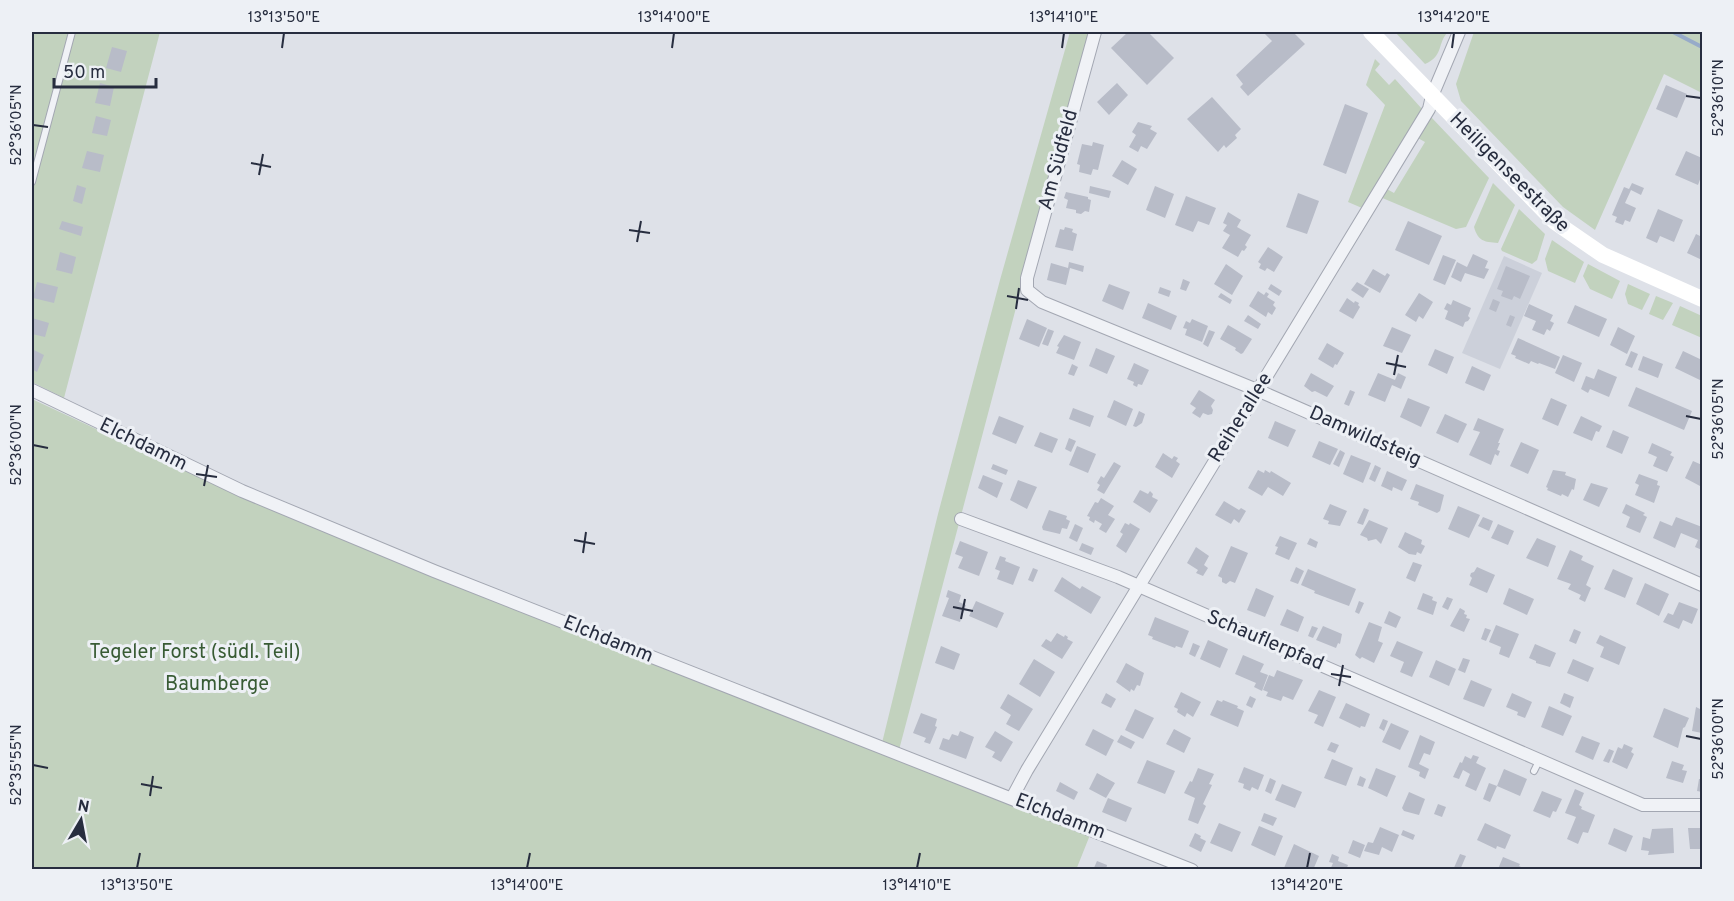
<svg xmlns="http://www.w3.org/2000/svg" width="1734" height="901" font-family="Overpass,sans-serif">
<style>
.built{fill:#ccd0da}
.green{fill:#c2d2be}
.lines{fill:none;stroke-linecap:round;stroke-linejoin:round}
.stream{stroke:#97abc9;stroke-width:4}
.building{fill:#b8bcc8}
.service-casing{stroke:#a3a7b2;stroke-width:8}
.minor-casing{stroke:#a3a7b2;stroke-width:14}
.service{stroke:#f0f2f6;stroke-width:6}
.minor{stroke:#f0f2f6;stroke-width:12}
.secondary{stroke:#fff;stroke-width:16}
.ticks{fill:none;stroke:#272d3f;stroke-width:2}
.labels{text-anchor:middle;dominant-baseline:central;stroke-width:6;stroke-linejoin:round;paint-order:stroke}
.street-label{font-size:20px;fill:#272d3f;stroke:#edf0f5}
.park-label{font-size:20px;fill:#385b34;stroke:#edf0f5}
.neatline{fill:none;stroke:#272d3f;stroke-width:2}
.ticks-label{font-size:15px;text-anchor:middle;fill:#272d3f}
</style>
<rect width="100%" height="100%" fill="#dee1e8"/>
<path class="built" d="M1504 256 1542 273 1500 369 1462 353Z"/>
<path class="green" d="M32 32H160L64 398 32 382Z
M1070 32H1089L899 750 882 743 938 514 1000 280Z
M1395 32H1448C1437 43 1444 56 1425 64Z
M1474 32H1695L1702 35V93L1664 74 1595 230 1563 207 1461 101 1456 84Z
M1375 59 1380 64 1375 70 1389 85 1395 79 1422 109 1362 208 1348 202 1385 105 1366 85Z
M1431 117 1489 178 1466 227 1456 229 1380 197 1385 188 1394 193 1425 142 1416 137 1427 120Z
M1493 183 1515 205 1498 243C1484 242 1478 241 1474 227Z
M1519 209 1545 234 1537 260 1532 264 1502 251 1501 249Z
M1552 240 1584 262 1575 283 1548 271 1545 259Z
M1588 264 1620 281 1612 299 1590 289 1583 276Z
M1628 284 1650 294 1642 310 1628 304 1625 294Z
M1656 296 1673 303 1663 320 1649 314Z
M1680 306 1702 316V338L1672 325Z
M32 399 188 472 310 524 1090 835 1076 870H32Z"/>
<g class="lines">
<path class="stream" d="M1673 32 1702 47"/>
</g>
<path class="building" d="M1128 32H1148L1174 58 1147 85 1111 48Z
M1263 32H1293L1305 44 1248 96 1240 87 1243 84 1236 75 1272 41Z
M112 47 127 51 121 72 106 68Z
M100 83 114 87 110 106 95 103Z
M1117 83 1128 95 1109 115 1097 102Z
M1666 85 1687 94 1677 118 1656 109Z
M1212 97 1241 129 1235 135 1237 138 1226 148 1224 145 1218 152 1187 119Z
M1345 104 1368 113 1346 174 1323 165Z
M96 116 111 120 107 136 92 133Z
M1138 122 1152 126 1150 129 1157 133 1147 149 1141 146 1138 152 1129 147 1136 135 1132 132Z
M1093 142 1104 145 1098 170 1093 169 1091 175 1079 172 1080 165 1077 164 1082 144 1092 146Z
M87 151 104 155 100 172 82 168Z
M1686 151 1702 158V174L1698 185 1675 175Z
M1122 160 1137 169 1128 185 1112 176Z
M1632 183 1644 188 1641 195 1631 190 1625 203 1636 208 1630 222 1625 220 1623 225 1615 222 1617 217 1612 215 1624 187 1629 189Z
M77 185 86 188 82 204 73 201Z
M1090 186 1111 191 1109 198 1089 193Z
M1155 186 1174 194 1165 218 1146 210Z
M1066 192 1088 197V199L1091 200 1089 212 1085 211 1081 214 1076 213V210L1066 208 1068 200 1064 198Z
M1298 193 1319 201 1307 234 1286 227Z
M1186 196 1216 208 1209 225 1198 221 1193 232 1175 225Z
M1658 209 1683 220 1674 242 1660 236 1657 243 1646 238Z
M1228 212 1241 220 1237 227 1251 235 1245 245 1247 247 1244 251 1242 250 1238 257 1222 248 1230 235 1223 231 1227 225 1223 223Z
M62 221 83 227 81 236 59 229Z
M1408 221 1442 236 1429 265 1395 250Z
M1065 227 1073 229 1072 232 1077 234 1073 251 1055 247 1060 229 1064 230Z
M1696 234 1702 237V260L1687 253Z
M1268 247 1283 257 1274 272 1267 268 1265 271 1259 268 1261 264 1258 262Z
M60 252 76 257 72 274 56 270Z
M1473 254 1488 261 1485 268 1489 269 1484 279 1465 273 1461 282 1451 277 1457 262 1467 267Z
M1443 255 1456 260 1445 285 1433 280Z
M1069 262 1084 266 1083 272 1070 268 1066 285 1047 280 1051 263 1068 268Z
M1226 264 1243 276 1232 295 1214 284Z
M1506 266 1530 276 1520 299 1514 296 1512 300 1501 296 1503 291 1497 289Z
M1373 269 1385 276 1387 273 1390 275 1380 293 1364 284Z
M1183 279 1190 282 1186 291 1180 289Z
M37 282 58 287 54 303 33 298Z
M1357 282 1369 289 1363 298 1351 290Z
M1109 284 1130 292 1123 310 1102 301Z
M1271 284 1282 291 1279 296 1268 289Z
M1160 287 1171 291 1169 297 1158 293Z
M1258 291 1264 295 1266 292 1269 294 1267 297 1275 302 1273 305 1276 308 1272 315 1268 312 1266 317 1249 306Z
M1221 293 1232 300 1230 304 1218 297Z
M1419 293 1433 302 1423 319 1419 316 1416 322 1405 315Z
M1347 298 1354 303 1355 301 1359 303 1358 305 1360 307 1353 319 1339 311Z
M1493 299 1500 302 1496 312 1489 309Z
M1453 300 1471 308 1468 316 1470 318 1468 321 1465 322 1463 327 1445 319 1448 311 1444 309 1447 303 1451 305Z
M1148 303 1177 316 1171 330 1142 318Z
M1529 304 1553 315 1550 321 1554 323 1550 331 1547 329 1544 335 1532 330 1536 321 1524 316Z
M1575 305 1607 319 1599 337 1567 323Z
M1248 315 1261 324 1258 329 1244 321Z
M1510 315 1515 317 1511 327 1506 325Z
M32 318 49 323 45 337 32 334Z
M1027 319 1047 328 1039 347 1019 339Z
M1192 319 1208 326 1202 342 1185 335 1187 329 1183 328 1186 321 1190 323Z
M1228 325 1252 339 1243 353 1241 354 1235 350 1236 348 1220 339Z
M1392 327 1411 335 1402 353 1383 346Z
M1618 327 1635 336 1627 354 1610 345Z
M1048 329 1054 331 1048 346 1042 344Z
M1209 330 1215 332 1208 347 1203 344Z
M1064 335 1081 342 1074 360 1056 353 1059 347 1057 346Z
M1518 338 1560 357 1555 369 1539 363 1538 364 1531 361 1529 364 1515 358 1516 356 1511 354Z
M1327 343 1344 353 1337 365 1335 364 1333 368 1318 359Z
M1096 348 1115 356 1107 374 1089 366Z
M32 349 44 355 37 372 32 369Z
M1435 349 1454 357 1447 374 1428 365Z
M1631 351 1638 354 1632 368 1625 365Z
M1683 351 1702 360V381L1675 368Z
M1563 355 1582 363 1574 382 1555 373Z
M1643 356 1663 364 1658 378 1638 370Z
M1134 363 1149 370 1142 385 1138 384 1137 387 1133 385 1134 382 1127 379Z
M1072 364 1078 367 1074 376 1068 374Z
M1472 366 1491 375 1484 391 1465 383Z
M1598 369 1617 377 1609 397 1590 389 1588 393 1581 389 1586 376 1594 379Z
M1311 373 1334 386 1327 397 1315 391 1312 392 1304 386Z
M1378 373 1395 380 1398 373 1406 377 1401 389 1392 385 1385 402 1368 395Z
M1636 387 1692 411 1684 430 1628 406Z
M1199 390 1215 400 1211 406 1213 410 1212 414 1208 415 1203 413 1200 418 1192 413 1196 408 1190 404Z
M1350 390 1355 392 1349 406 1344 404Z
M1408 398 1430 407 1421 427 1400 417Z
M1551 398 1567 405 1558 426 1542 419Z
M1114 400 1133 409 1126 426 1107 417Z
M1073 408 1094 416 1090 427 1069 419Z
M1139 411 1145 414 1142 423 1136 427 1133 426Z
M1445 414 1467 424 1458 443 1436 433Z
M999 416 1024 426 1016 444 992 434Z
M1581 416 1602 426 1599 432 1596 431 1592 441 1573 433Z
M1478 418 1504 429 1498 443H1500L1497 450 1500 451 1498 456 1495 454 1491 465 1469 455 1480 432 1473 430Z
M1275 421 1296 430 1288 447 1268 438Z
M1613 430 1629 437 1622 454 1606 447Z
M1040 432 1058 439 1052 453 1034 446Z
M1069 438 1076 441 1071 452 1065 449Z
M1319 441 1338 449 1330 465 1312 457Z
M1521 442 1539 450 1528 474 1510 466Z
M1652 443 1672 452 1670 455 1674 457 1667 472 1653 466 1657 457 1648 453Z
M1077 446 1096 454 1088 473 1069 465Z
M1340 450 1345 453 1339 467 1333 464Z
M1163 453 1172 459 1174 456 1178 458 1176 461 1180 464 1172 478 1155 467Z
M1351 455 1371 463 1363 483 1343 474Z
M1693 461 1702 465V481L1700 486 1685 478Z
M1114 462 1121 466 1104 494 1097 490 1100 485 1097 483 1101 476 1104 478Z
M993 464 1008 470 1006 475 991 469Z
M1375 465 1381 468 1375 482 1369 479Z
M1258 470 1264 473 1265 470 1270 473 1271 471 1291 483 1283 496 1268 487 1262 496 1248 488Z
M1553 470 1566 472 1565 475 1576 479 1574 490 1572 489 1568 497 1562 494 1561 496 1547 490 1548 488 1546 487Z
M1387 471 1407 480 1402 491 1393 487 1392 491 1381 486Z
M1639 474 1658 481 1657 485 1660 486 1654 503 1635 495 1639 485 1635 483Z
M983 475 1003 483 997 498 978 488Z
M1018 480 1037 487 1027 509 1010 500Z
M1591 483 1608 488 1599 507 1583 500Z
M1416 484 1444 495 1440 511 1437 513 1418 505 1419 502 1410 499Z
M1140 490 1148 494 1150 491 1153 494 1152 497 1158 500 1150 513 1133 502Z
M1101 498 1114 506 1108 515 1115 519 1106 533 1099 529 1102 524 1095 520 1094 523 1089 520 1090 517 1087 516 1095 502 1098 503Z
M1224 501 1239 510 1241 508 1246 511 1239 523 1234 519 1231 524 1215 515Z
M1330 504 1347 511 1340 526 1328 524 1329 521 1323 519Z
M1626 504 1645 513 1643 515 1647 517 1640 533 1626 527 1630 517 1622 513Z
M1458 506 1480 515 1469 538 1448 529Z
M1364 508 1369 510 1363 525 1357 523Z
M1049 510 1067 516 1066 519 1070 521 1067 529 1062 528 1060 534 1043 530 1042 527Z
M1483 517 1493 521 1489 531 1478 526Z
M1676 517 1702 527V550L1695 547 1698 540 1681 533 1675 548 1653 538 1660 521 1672 526Z
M1369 520 1388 528 1381 544 1376 539 1368 541 1367 538 1360 535Z
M1125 523 1129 525 1130 523 1140 529 1126 553 1116 546 1123 534 1120 532Z
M1075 524 1083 528 1077 542 1069 538Z
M1498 524 1514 531 1508 545 1491 538Z
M1405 532 1422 540 1421 544 1425 546 1421 554 1417 552 1416 555 1409 554 1398 547Z
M1280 536 1297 543 1289 560 1275 554 1278 547 1275 546Z
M1310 538 1318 542 1316 548 1307 544Z
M1537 538 1556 546 1548 567 1526 558Z
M960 541 988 552 979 576 958 568 963 557 955 554Z
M1082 543 1094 548 1091 555 1079 550Z
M1231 546 1248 553 1235 583 1230 581 1226 584 1222 582V578L1218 576Z
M1196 547 1209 556 1204 565 1208 568 1203 576 1196 573 1198 570 1187 563Z
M1570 550 1583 556 1581 560 1594 566 1586 585 1591 588 1585 602 1579 599 1581 595 1568 589 1571 584 1557 579Z
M1000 556 1006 558 1005 561 1020 567 1013 585 997 579 1000 571 995 569Z
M1413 562 1422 565 1415 582 1406 578Z
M1296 567 1304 571 1298 584 1290 581Z
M1477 567 1495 575 1487 593 1469 585 1472 578 1470 576 1471 573 1474 572Z
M1033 568 1038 570 1033 582 1028 580Z
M1308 569 1356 589 1349 606 1314 593 1315 591 1301 585Z
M1613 569 1633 578 1625 598 1604 589Z
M1062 577 1080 589 1082 586 1101 597 1091 614 1054 591Z
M1645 583 1669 594 1659 616 1636 604Z
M1256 588 1274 596 1265 617 1247 610Z
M1509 588 1534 599 1527 615 1503 604Z
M948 590 961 595 959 602 966 605 960 622 942 616 949 598 946 597Z
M1423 593 1433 597 1432 600 1437 602 1433 615 1417 609Z
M1447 597 1453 599 1448 610 1442 607Z
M976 601 1004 613 997 628 969 616Z
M1359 601 1364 603 1359 614 1355 612Z
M1679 602 1698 609 1692 624 1683 620 1679 629 1663 622 1668 613 1673 615Z
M1460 608 1465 611 1464 614 1467 615 1466 618 1470 619 1464 632 1450 626Z
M1287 609 1304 617 1298 632 1280 625Z
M1389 611 1401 617 1396 628 1384 623Z
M1155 617 1189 631 1182 648 1176 646 1175 648 1152 639 1153 637 1148 635Z
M1369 622 1382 627 1378 641 1383 643 1374 663 1362 657 1360 659 1355 655Z
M1496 625 1519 634 1509 658 1499 654 1501 647 1489 642Z
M1312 626 1318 628 1313 638 1308 636Z
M1323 626 1342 634 1340 644 1338 643 1336 648 1316 640Z
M1485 628 1491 630 1486 641 1481 639Z
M1574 629 1581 632 1576 644 1569 641Z
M1057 633 1064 637 1065 635 1068 637 1067 639 1073 642 1062 659 1041 646 1046 639 1051 642Z
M1600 635 1626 647 1619 665 1600 657 1604 647 1596 643Z
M1208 640 1228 649 1220 668 1200 659Z
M1397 641 1423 652 1412 677 1400 672 1404 662 1390 656Z
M1193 643 1200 646 1195 657 1189 654Z
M1535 644 1556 653 1550 667 1536 663V661L1529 658Z
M941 646 960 654 954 670 935 663Z
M1243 655 1264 664 1260 672 1268 675 1262 691 1254 687 1256 683 1235 674Z
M1463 658 1470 660 1465 673 1458 670Z
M1034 659 1055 672 1040 697 1019 684Z
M1573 659 1594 668 1588 682 1567 673Z
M1436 660 1456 669 1449 686 1429 677Z
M1126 663 1144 673 1140 686 1137 685 1134 691 1131 689 1130 692 1116 682Z
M1277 670 1303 680 1293 700 1283 696 1281 701 1266 696 1268 692 1263 690 1269 675 1274 677Z
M1471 680 1492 689 1484 707 1463 699Z
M1319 690 1336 697 1323 727 1314 723 1318 715 1308 711Z
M1181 692 1201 702 1193 717 1187 713 1185 717 1177 712 1178 709 1174 707Z
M1106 693 1116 699 1111 708 1101 703Z
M1512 693 1532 702 1525 718 1517 715 1518 712 1506 707Z
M1564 693 1574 697 1570 708 1560 703Z
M1008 694 1033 709 1019 731 1006 724 1011 715 1000 708Z
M1250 696 1256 699 1252 708 1246 705Z
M1217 700 1222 702 1223 700 1238 706 1237 708 1244 711 1238 727 1210 715Z
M1346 703 1370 714 1365 727 1361 726 1360 728 1339 718Z
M1549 706 1572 716 1563 736 1541 727Z
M1696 707 1702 710V733L1692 731Z
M1664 708 1689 718 1685 727 1683 728 1678 748 1653 737Z
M1135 709 1154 718 1143 739 1125 730Z
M921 713 937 719 935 726 937 727 930 744 924 742 926 738 913 733Z
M1383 719 1388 721 1384 731 1379 728Z
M1391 723 1409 731 1400 750 1382 742Z
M1093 729 1114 740 1106 756 1085 745Z
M1174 729 1191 738 1184 753 1166 744Z
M960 731 974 737 966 759 939 749 943 738 949 740 952 734 958 736Z
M995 731 1013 742 1001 762 992 757 995 752 985 747Z
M1121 735 1135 742 1131 749 1117 742Z
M1420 735 1435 742 1430 755 1424 753 1419 764 1429 769 1425 779 1419 776 1420 772 1408 767Z
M1582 736 1600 743 1593 760 1575 752Z
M1331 742 1339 745 1335 753 1327 750Z
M1624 744 1633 748 1631 752 1634 754 1627 769 1612 762 1618 747 1622 749Z
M1609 749 1614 751 1609 763 1603 761Z
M1473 755 1479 757 1476 763 1486 768 1476 791 1465 786 1470 774 1463 770 1459 779 1453 777 1460 762 1462 763 1465 756 1471 759Z
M1332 759 1353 768 1346 786 1324 778Z
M1147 760 1175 771 1165 794 1137 783Z
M1672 761 1684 765 1682 770 1687 771 1683 783 1666 778Z
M1244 767 1264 775 1258 790 1252 787 1250 791 1243 788 1244 784 1238 782Z
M1198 768 1214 774 1209 784 1212 785 1203 804 1206 806 1198 824 1188 820 1195 798 1184 793 1190 781 1192 782Z
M1376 768 1396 776 1387 797 1368 788Z
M1504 769 1527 779 1520 796 1497 786Z
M1097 773 1115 783 1106 798 1089 789Z
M1360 776 1366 779 1363 787 1357 785Z
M1270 778 1276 781 1271 794 1265 791Z
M1699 779H1702V792L1697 791Z
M1060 782 1078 792 1074 800 1056 791Z
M1489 783 1497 786 1490 802 1483 799Z
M1282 784 1302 792 1295 808 1275 800Z
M1575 789 1584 793 1579 805 1582 807 1581 809 1595 815 1588 833 1583 832 1578 844 1567 839 1576 817 1565 813Z
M1542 791 1562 799 1556 812 1553 811 1550 818 1533 811Z
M1409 792 1425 799 1419 815 1404 811 1402 808Z
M1108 798 1132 808 1126 822 1102 812Z
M1438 804 1446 807 1442 817 1434 814Z
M1264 813 1277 818 1273 826 1261 821Z
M1219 823 1241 832 1232 852 1210 843Z
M1485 823 1511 835 1505 849 1497 846 1496 849 1477 840Z
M1259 826 1283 836 1275 856 1251 845Z
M1380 827 1399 835 1392 852 1382 847 1379 855 1364 851 1368 842 1373 843Z
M1614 828 1633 836 1626 852 1608 844Z
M1673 828 1674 853 1648 855 1649 851 1641 850 1643 837 1650 839 1652 829Z
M1688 828H1702V849H1690Z
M1403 830 1415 835 1413 840 1401 835Z
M1195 833 1201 836 1200 838 1206 841 1201 852 1189 846Z
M1353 840 1365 845 1360 858 1348 853Z
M1294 844 1319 856 1313 870 1284 868Z
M1332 854 1339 857 1338 861 1348 865 1346 870H1330L1333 863 1329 862Z
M1460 854 1466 856 1460 870H1453Z
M1503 857 1520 864 1519 866 1527 870 1498 869Z
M1097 861 1107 865 1106 870H1093Z"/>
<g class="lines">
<g class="service-casing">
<path id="service" d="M32 182 72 32
M1534 771 1539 761"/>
</g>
<g class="minor-casing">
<path id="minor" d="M1095 32 1027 278V290L1042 302 1257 390 1702 585
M32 390 242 491 434 571 1192 870
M961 519 1118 577 1643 805H1702
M1012 798 1027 770 1429 109 1432 96 1459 32"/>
</g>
<use href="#service" class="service"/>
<use href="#minor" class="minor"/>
<path class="secondary" d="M1371 32 1555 222 1603 255 1702 299"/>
</g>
<path class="ticks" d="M282 48 284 33M672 48 674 33M1062 48 1064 33M1452 48 1454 33M1686 96 1701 98M33 125 48 127M251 163 271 167M259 175 263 154M629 230 650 233M637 242 641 221M1007 296 1028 300M1016 309 1019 288M1386 363 1406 367M1394 375 1398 355M1686 416 1701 419M33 445 48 448M196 474 217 477M204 486 208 465M574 540 595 544M583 553 586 532M953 607 973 611M961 619 965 599M1331 674 1351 677M1339 686 1343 665M1686 736 1701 739M33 765 48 768M141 784 162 788M150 796 153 776M137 868 140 853M527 868 530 853M917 868 920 853M1307 868 1310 853"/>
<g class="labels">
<g class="street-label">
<text transform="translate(1059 160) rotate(-75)">Am Südfeld</text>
<text transform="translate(1509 173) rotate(45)">Heiligenseestraße</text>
<text transform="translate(1241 418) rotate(-58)">Reiherallee</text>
<text transform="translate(1365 437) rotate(24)">Damwildsteig</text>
<text transform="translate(143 445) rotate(26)">Elchdamm</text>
<text transform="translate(608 640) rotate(22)">Elchdamm</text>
<text transform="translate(1265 641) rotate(23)">Schauflerpfad</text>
<text transform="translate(1060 817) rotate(21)">Elchdamm</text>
</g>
<g class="park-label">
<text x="195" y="653">Tegeler Forst (südl. Teil)</text>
<text x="217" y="685">Baumberge</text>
</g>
</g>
<rect width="1734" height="901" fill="none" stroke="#edf0f5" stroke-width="66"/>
<g transform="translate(81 820) rotate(10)" stroke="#edf0f5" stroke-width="4.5" paint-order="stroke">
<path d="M0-4.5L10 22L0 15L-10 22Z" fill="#272d3f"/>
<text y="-9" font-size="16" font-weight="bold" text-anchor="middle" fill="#272d3f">N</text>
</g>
<path d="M54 78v9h102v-9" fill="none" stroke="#272d3f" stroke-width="3"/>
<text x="63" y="78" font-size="18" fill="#272d3f" stroke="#edf0f5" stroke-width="4.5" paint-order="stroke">50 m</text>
<rect x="33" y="33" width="1668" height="835" class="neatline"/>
<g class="ticks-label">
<text x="284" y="22">13°13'50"E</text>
<text x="674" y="22">13°14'00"E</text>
<text x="1064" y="22">13°14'10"E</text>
<text x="1454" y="22">13°14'20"E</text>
<text transform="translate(1718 98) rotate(-90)" y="5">52°36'10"N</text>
<text transform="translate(16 125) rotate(-90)" y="5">52°36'05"N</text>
<text transform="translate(1718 419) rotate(-90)" y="5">52°36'05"N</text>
<text transform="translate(16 445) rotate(-90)" y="5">52°36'00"N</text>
<text transform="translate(1718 739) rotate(-90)" y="5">52°36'00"N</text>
<text transform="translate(16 765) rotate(-90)" y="5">52°35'55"N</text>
<text x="137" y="890">13°13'50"E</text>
<text x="527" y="890">13°14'00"E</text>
<text x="917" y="890">13°14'10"E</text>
<text x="1307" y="890">13°14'20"E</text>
</g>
</svg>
